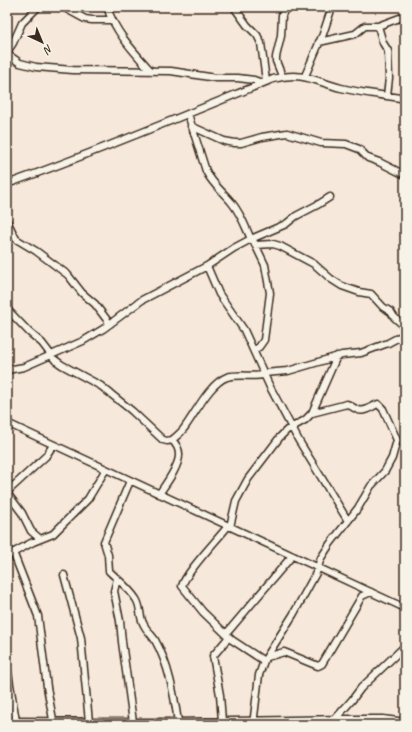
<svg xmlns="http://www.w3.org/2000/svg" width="412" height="732" font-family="Caveat,sans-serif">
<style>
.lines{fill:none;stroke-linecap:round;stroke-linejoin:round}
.minor-casing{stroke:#3b2a1e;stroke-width:9}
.minor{stroke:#f7f3e8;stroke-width:6}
</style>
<rect width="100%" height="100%" fill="#f6e8da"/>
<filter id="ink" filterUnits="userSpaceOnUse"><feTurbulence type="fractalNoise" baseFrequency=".025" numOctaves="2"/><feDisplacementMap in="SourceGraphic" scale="8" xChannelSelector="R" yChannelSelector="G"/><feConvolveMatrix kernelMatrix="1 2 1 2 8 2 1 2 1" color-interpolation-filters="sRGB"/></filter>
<g filter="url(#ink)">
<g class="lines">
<g class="minor-casing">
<path id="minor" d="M63 7 85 19 92 20H112
M107 7C115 32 134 52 151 71
M234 7 247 25 257 35 261 43 266 81
M378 26 383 43 388 51 389 78 387 96
M319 42 355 34 365 26H378L405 16
M7 52 13 43 22 23 38 7
M7 54 20 63 36 67 73 70 171 71 216 78H238L254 80 262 83
M282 76 276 61V57L281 36 282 15 286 7
M305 76 323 34 332 7
M188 114 206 171C212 184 223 192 232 203 241 214 245 226 251 239
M191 126 224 141 235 143H241L262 137 287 133 321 143 346 144 359 149 368 158 379 162 405 175
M7 184C97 152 185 115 273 79 303 71 314 81 341 88 362 93 384 95 405 99
M7 221 16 239 36 251 68 275 82 293 95 304 110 324
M255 245 273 244 280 246 314 264 331 279 342 286 359 292 371 294 383 307 391 312 394 317 405 327
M207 266 219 294 244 330 269 385 299 441 348 521
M7 309 29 332 42 343 55 360 62 365 101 386 132 411 163 440 167 441 172 440
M254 350 259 347 264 340 270 293 265 265 254 242
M7 370 24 367 83 341 103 329 142 300 207 266 234 248 251 239 286 224 296 216 319 204 330 197
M264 373 288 371 342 355 361 353 388 343 405 334
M7 423 405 608
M130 481 104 542 108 555 109 571C118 580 129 588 136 599 141 606 139 615 143 623 146 630 151 634 155 640 169 665 174 694 178 722
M7 492 46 456 53 445
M7 493 22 513 31 531 40 539
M159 494C165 485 180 466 179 454 179 449 176 444 172 440 177 436 182 432 185 427 196 412 210 383 227 377 238 374 252 377 264 375
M228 526C218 539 186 572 182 586L203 612 232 640 264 661
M230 527 236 501 248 479 280 437 287 430 305 420 312 413 337 356
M13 552 38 616 47 687 54 725
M7 556 33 542 53 534 88 499 106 469
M64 575 81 638 89 722
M117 579 114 591 120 621 122 642 133 722
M226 634 292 556
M267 657 284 652 318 666 322 664 362 596 371 592
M7 666 16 721
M335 719 352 700 361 688 405 646
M7 721 178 722 346 719H383L405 722
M222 721 220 695 213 656 229 637
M253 725 259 675 264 661 293 615 316 573 321 558 330 544 358 508 371 486 385 471 392 458 397 440 383 409 378 404C372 406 363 414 356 409 352 407 350 405 347 404L312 413"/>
</g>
<use href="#minor" class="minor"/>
</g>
</g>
<rect width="412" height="732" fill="none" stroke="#f7f3e8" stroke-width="24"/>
<rect x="12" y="12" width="388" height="708" fill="none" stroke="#3b2a1e" stroke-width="1.5" filter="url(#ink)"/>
<g transform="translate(42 42) rotate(136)" stroke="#f7f3e8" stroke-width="3" paint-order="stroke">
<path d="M0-3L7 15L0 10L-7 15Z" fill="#3b2a1e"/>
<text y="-6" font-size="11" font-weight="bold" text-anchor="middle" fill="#3b2a1e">N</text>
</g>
</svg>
